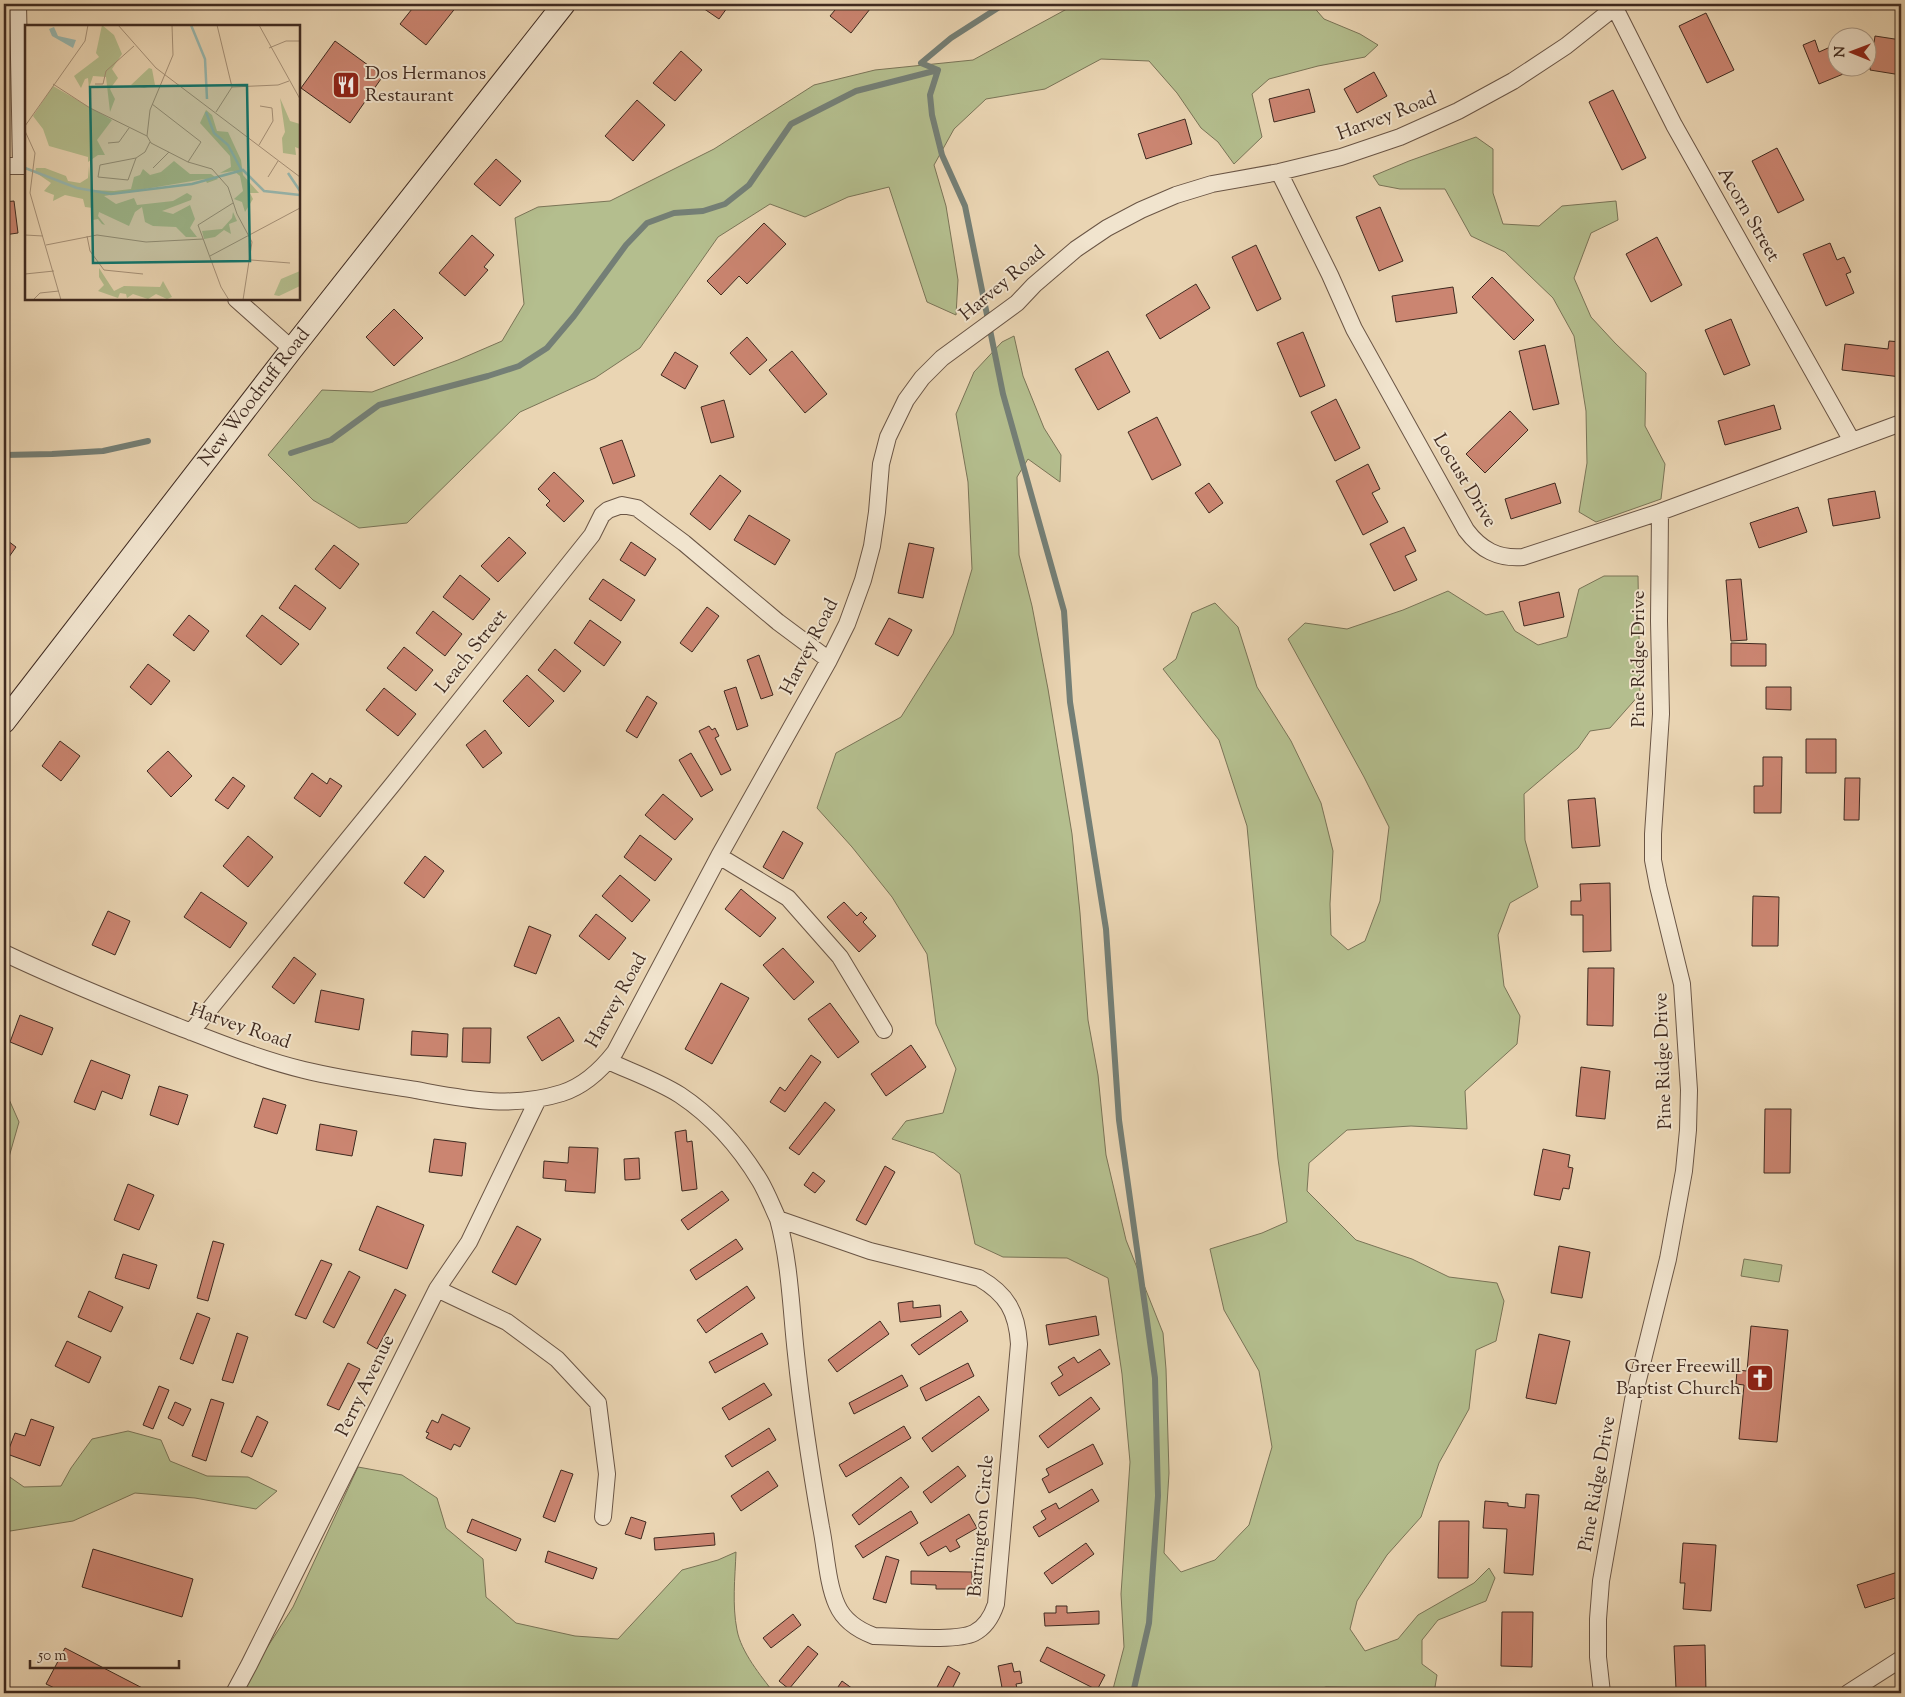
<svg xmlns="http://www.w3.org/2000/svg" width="1905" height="1697" font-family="'Sorts Mill Goudy',serif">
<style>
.green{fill:#b4be8e;stroke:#7a7457}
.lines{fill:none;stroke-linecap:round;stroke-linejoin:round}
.stream{stroke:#747f76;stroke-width:6}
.building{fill:#cb8571;stroke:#3f2a20}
.minor-casing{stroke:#6a5545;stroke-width:18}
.secondary-casing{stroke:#3f2a20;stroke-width:24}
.minor{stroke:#f1e4ce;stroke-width:16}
.secondary{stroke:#f1e4ce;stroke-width:22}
.labels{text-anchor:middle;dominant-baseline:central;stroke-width:4;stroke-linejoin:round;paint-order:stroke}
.poi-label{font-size:19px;fill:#3f2a20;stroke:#f1e4ce;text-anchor:start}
.street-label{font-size:19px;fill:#3f2a20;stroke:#f1e4ce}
.inset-river{fill:none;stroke:#98b8b0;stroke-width:2.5}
.inset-road{fill:none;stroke:#a69178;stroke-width:1}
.view{fill:#0f766e;fill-opacity:0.15;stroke:#0f766e;stroke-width:2.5}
.inset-edge{fill:none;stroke:#3f2a20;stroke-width:2.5}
</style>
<rect width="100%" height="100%" fill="#ead5b3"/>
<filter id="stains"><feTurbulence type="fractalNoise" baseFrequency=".004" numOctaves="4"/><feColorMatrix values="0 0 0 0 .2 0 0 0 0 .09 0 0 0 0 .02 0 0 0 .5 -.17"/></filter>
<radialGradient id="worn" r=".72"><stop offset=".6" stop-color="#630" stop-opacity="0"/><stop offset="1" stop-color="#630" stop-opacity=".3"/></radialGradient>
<path class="green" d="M1076 4H1311L1324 19 1360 34 1378 45 1365 57 1318 66 1269 79 1252 94 1262 137 1234 164 1218 142 1201 128 1177 93 1149 61 1101 59 1045 89 986 99 954 129 934 165 946 206 958 280 956 315 927 302 889 187 848 197 805 217 770 204 718 237 640 348 595 378 520 412 407 523 359 528 313 500 268 455 322 390 372 392 458 360 502 341 524 304 515 218 538 207 610 201 714 149 814 85 875 70 973 60Z
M1476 137 1493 149V193L1503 224 1539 226 1562 206 1616 201 1618 220 1591 233 1574 278 1591 317 1615 343 1646 373 1645 426 1665 464 1661 499 1596 522 1579 512 1587 463 1586 411 1574 336 1553 298 1505 252 1471 236 1445 189H1400L1379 185 1373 176 1409 161Z
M1014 336 1023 376 1044 428 1061 455 1060 482 1028 459 1017 477 1019 555 1032 606 1048 689 1072 834 1080 913 1088 1020 1098 1075 1106 1155 1126 1240 1163 1333 1166 1369 1169 1473 1164 1553 1181 1572 1215 1560 1249 1525 1272 1447 1259 1371 1224 1310 1210 1249 1262 1233 1287 1222 1278 1159 1247 826 1219 740 1163 669 1176 659 1192 613 1215 603 1238 627 1257 687 1291 741 1321 803 1333 851 1330 904 1331 935 1348 950 1365 941 1380 901 1389 827 1364 777 1288 639 1305 623 1347 629 1403 610 1448 591 1486 615 1503 611 1515 631 1538 645 1567 637 1579 589 1604 576H1638L1640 694 1610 728 1590 731 1578 748 1524 794 1525 840 1538 887 1510 903 1498 935 1504 986 1520 1016 1517 1044 1465 1091 1467 1129 1411 1126 1347 1130 1309 1163 1307 1191 1356 1240 1412 1259 1449 1277 1497 1283 1504 1301 1496 1341 1476 1350 1469 1409 1439 1463 1421 1517 1387 1555 1357 1601 1350 1629 1365 1651 1398 1639 1418 1615 1474 1583 1489 1568 1495 1578 1486 1601 1438 1620 1422 1640V1664L1437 1675 1434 1693H1413L1378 1688 1326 1687 1303 1693H1112L1124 1647 1121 1594 1130 1462 1122 1374 1108 1278 1067 1258 1003 1257 975 1244 960 1174 934 1153 892 1139 906 1121 943 1113 956 1069 936 1024 927 954 892 897 852 847 817 808 836 753 901 717 953 634 972 569 968 482 956 414 974 372 1002 342Z
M4 1088 19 1122 7 1164 6 1224 4 1228Z
M1744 1259 1782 1265 1779 1282 1741 1276Z
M128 1431 161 1440 170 1461 207 1476 248 1477 277 1491 256 1509 195 1498 135 1493 73 1521 4 1532V1473L24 1487 61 1486 71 1468 92 1439Z
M358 1467 402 1475 437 1498 446 1528 483 1559 486 1597 516 1623 575 1636 618 1639 682 1570 718 1560 736 1552C735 1578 732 1605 737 1630 741 1652 761 1676 774 1693H238L293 1607Z"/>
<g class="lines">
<path class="stream" d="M938 70 930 95 932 115 942 155 965 206 1003 394 1064 611 1070 702 1106 929 1119 1120 1155 1378 1158 1496 1149 1623 1133 1693
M938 70 921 63 951 38 1004 4
M291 453 331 440 379 405 488 376 519 366 547 348 574 316 626 245 647 223 674 213 703 211 725 204 749 185 791 124 856 91 938 70
M4 455 52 454 103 451 148 441"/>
</g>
<path class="building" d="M416 4H454L457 6 426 45 400 24Z
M697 4H730L719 19Z
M840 4H874L851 33 830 16Z
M1706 13 1734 70 1707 83 1679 26Z
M1875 36 1901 40 1899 49H1901V75L1870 70Z
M1815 40 1819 52 1837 44 1838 68H1847L1848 72 1819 84 1803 45Z
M335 41 383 76 350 123 301 88Z
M681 51 702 70 675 101 653 83Z
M1374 72 1387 96 1357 113 1344 89Z
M1309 89 1315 112 1274 122 1269 99Z
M1613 90 1646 158 1622 170 1589 102Z
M637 100 665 125 633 161 605 136Z
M1185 119 1192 144 1146 159 1138 134Z
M1777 148 1804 200 1778 213 1752 161Z
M496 159 521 181 500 206 474 184Z
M14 201 18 233 4 235V202Z
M1380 207 1403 261 1379 271 1356 217Z
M764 223 786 244 747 284 739 276 721 295 707 281Z
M472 235 494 255 484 267 488 270 465 296 439 273Z
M1657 237 1682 285 1651 302 1626 254Z
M1830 243 1837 260 1844 257 1851 272 1846 274 1854 293 1826 306 1803 254Z
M1256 245 1281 299 1257 311 1232 257Z
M1492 277 1534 320 1514 340 1472 297Z
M1196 284 1210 308 1160 339 1146 315Z
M1453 287 1457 313 1396 322 1392 296Z
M394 309 423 338 394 366 366 337Z
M1731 319 1750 365 1724 375 1705 330Z
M1303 332 1325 386 1300 397 1277 343Z
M747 337 767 360 750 375 730 353Z
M1889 341 1901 342V377L1842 370 1845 344 1888 349Z
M1545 345 1559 404 1533 410 1519 351Z
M792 351 827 394 805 413 769 370Z
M1108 351 1130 392 1098 410 1075 369Z
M675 352 698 366 685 389 661 375Z
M1336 399 1360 448 1335 461 1311 412Z
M724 400 734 437 711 443 701 407Z
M1774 405 1781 429 1725 445 1718 421Z
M1510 411 1528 430 1485 473 1466 454Z
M1157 417 1181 465 1152 480 1128 432Z
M622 440 635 476 613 484 600 448Z
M1368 464 1380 489 1372 493 1388 522 1363 535 1336 481Z
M554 472 584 501 564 522 546 505 550 501 538 489Z
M720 475 741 491 710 530 690 514Z
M1209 483 1223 503 1209 513 1195 493Z
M1555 483 1561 503 1511 519 1505 499Z
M1875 491 1880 518 1833 526 1828 499Z
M1798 507 1807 532 1759 548 1750 523Z
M749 515 790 540 775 565 734 540Z
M1404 527 1416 551 1405 556 1417 580 1394 591 1370 544Z
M509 537 526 553 498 582 481 566Z
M4 538 16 547 4 564Z
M631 542 656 559 645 576 620 560Z
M909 543 934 548 923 598 898 593Z
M334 545 359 564 340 589 315 569Z
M460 575 490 599 473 620 443 597Z
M603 579 635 600 621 621 589 599Z
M1741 579 1747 640 1731 641 1726 580Z
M295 585 326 608 310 630 279 608Z
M1559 592 1564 617 1524 626 1519 602Z
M707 607 719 616 692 652 680 643Z
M433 611 462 634 445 656 416 633Z
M189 615 209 631 194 651 173 635Z
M262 615 299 644 281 665 246 636Z
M889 618 912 630 898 656 875 644Z
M590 620 621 642 604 666 574 643Z
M1731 643 1766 644V666H1731Z
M404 647 433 670 416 691 387 668Z
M555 649 581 671 564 692 538 670Z
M759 655 773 695 761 699 747 660Z
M148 664 170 681 151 705 130 687Z
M527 675 554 701 529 727 503 701Z
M736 687 748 726 737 730 724 691Z
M1766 687H1791V710L1766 709Z
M384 688 416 714 398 736 366 710Z
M647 696 657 703 637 738 626 731Z
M709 726 712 730 715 728 719 736 715 738 731 770 721 775 699 731Z
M485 730 502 753 483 768 466 745Z
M1806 739H1836V773H1806Z
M60 741 80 756 61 781 42 766Z
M168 751 192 776 171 797 147 771Z
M691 753 713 790 701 797 679 760Z
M1763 757H1782L1781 813H1754V786H1763Z
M312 773 327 784 330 778 342 786 320 817 294 798Z
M233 777 245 786 228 809 215 800Z
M1845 778H1860L1859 820H1844Z
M663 794 693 819 675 840 645 815Z
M1595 798 1600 846 1572 848 1568 800Z
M783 831 803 843 783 879 763 867Z
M640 835 672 859 655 881 624 857Z
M248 836 273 857 248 887 223 866Z
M425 856 444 871 424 898 404 883Z
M620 875 650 900 632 922 602 896Z
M1610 883 1611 951 1583 952V915H1571V901H1581L1580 884Z
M741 889 776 918 760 937 725 909Z
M201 892 247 923 230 948 184 917Z
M1753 896 1779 897 1778 946H1752Z
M844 902 857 916 861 912 867 918 863 922 876 936 859 952 827 917Z
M108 911 130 921 115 955 92 945Z
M596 914 626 938 609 960 579 936Z
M529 926 551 935 536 974 514 966Z
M783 948 814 982 794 1000 763 965Z
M294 957 316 974 294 1004 272 987Z
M1588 968H1614L1613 1026 1587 1025Z
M721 983 749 998 712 1064 685 1049Z
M321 990 364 999 359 1030 315 1022Z
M830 1003 859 1042 838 1058 808 1019Z
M20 1015 53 1028 42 1055 10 1042Z
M559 1017 574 1041 542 1061 527 1037Z
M463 1028H491L490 1063 462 1062Z
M412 1031 448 1034 447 1057 411 1055Z
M911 1045 926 1067 886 1096 871 1074Z
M811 1055 821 1062 785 1112 770 1102 780 1087 785 1091Z
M91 1060 130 1075 122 1099 102 1091 95 1110 74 1102Z
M1581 1067 1610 1071 1605 1119 1576 1116Z
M159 1086 188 1095 178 1125 150 1115Z
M263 1098 286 1105 277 1134 254 1127Z
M825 1102 835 1110 799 1155 789 1148Z
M1765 1109H1791L1790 1173H1764Z
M320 1124 357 1131 352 1156 316 1150Z
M686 1130 687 1142 692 1141 697 1189 682 1191 675 1132Z
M434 1139 466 1143 462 1176 429 1172Z
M569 1147 598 1148 595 1193 565 1191 566 1180 543 1178 544 1161 568 1163Z
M1543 1149 1570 1155 1568 1167 1573 1168 1569 1189 1563 1188 1560 1200 1534 1195Z
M639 1158 640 1179 625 1180 624 1159Z
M885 1166 895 1172 866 1225 856 1220Z
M813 1172 825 1181 815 1193 804 1185Z
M128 1184 154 1195 139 1230 114 1220Z
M722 1191 729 1200 688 1230 681 1220Z
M377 1206 424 1225 407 1269 359 1250Z
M517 1226 541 1239 516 1285 492 1272Z
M736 1239 743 1249 696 1280 690 1270Z
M213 1241 224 1244 208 1301 197 1298Z
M1559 1246 1590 1252 1582 1298 1551 1293Z
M123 1254 157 1265 149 1289 115 1278Z
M321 1260 332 1264 306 1319 295 1315Z
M349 1271 360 1277 334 1328 323 1322Z
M747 1286 755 1298 706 1333 697 1320Z
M395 1289 406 1295 377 1349 367 1343Z
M89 1291 123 1307 111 1332 78 1317Z
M913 1301V1308L940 1305 941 1317 900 1322 898 1303Z
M961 1311 968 1321 919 1355 911 1345Z
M197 1313 210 1318 193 1364 180 1359Z
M1096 1316 1099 1335 1049 1345 1046 1325Z
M880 1321 889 1334 837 1372 828 1360Z
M1751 1326 1788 1330 1777 1442 1739 1439 1744 1385 1736 1384 1737 1370 1747 1371Z
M237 1333 248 1337 233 1383 222 1380Z
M762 1333 768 1344 715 1373 709 1362Z
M1539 1334 1570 1341 1556 1404 1526 1398Z
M67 1341 101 1357 89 1383 55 1366Z
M1100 1349 1110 1364 1059 1396 1051 1383 1063 1375 1058 1367 1074 1357 1078 1363Z
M348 1363 360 1369 339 1410 327 1405Z
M968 1363 974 1376 926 1401 920 1388Z
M902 1375 908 1386 854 1414 849 1403Z
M764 1383 772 1395 729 1420 722 1408Z
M159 1386 169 1390 153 1429 143 1425Z
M979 1396 989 1410 932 1452 922 1438Z
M1091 1397 1100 1409 1048 1448 1039 1436Z
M211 1399 224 1403 206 1461 192 1456Z
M175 1402 191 1409 183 1426 168 1418Z
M1901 1404V1459H1899Z
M442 1414 470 1428 460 1447 454 1444 451 1450 426 1438 429 1433 426 1432 432 1420 438 1423Z
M257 1416 268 1422 252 1457 241 1452Z
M31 1419 54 1427 40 1466 7 1454 15 1433 25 1436Z
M904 1426 911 1438 846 1477 839 1465Z
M769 1428 776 1440 732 1467 725 1456Z
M1093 1444 1103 1464 1049 1493 1042 1479 1049 1475 1046 1469Z
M958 1466 966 1476 931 1503 923 1492Z
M561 1470 573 1474 555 1522 543 1517Z
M768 1471 778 1486 741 1511 731 1496Z
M901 1477 909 1487 859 1525 852 1515Z
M1092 1489 1099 1501 1039 1537 1033 1527 1046 1519 1041 1511 1056 1503 1059 1509Z
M1526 1494 1539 1495 1533 1575 1504 1573 1507 1529 1483 1528 1485 1501 1508 1503V1506L1525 1508Z
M911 1511 918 1523 863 1558 855 1546Z
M969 1514 977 1528 956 1540 960 1547 950 1552 946 1546 928 1556 920 1543Z
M631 1517 646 1522 641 1539 625 1534Z
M472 1519 521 1539 516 1551 467 1532Z
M1439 1521H1469L1468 1578H1438Z
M714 1533 715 1545 655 1550 654 1538Z
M1086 1543 1094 1554 1052 1584 1044 1573Z
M1683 1543 1716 1545 1711 1611 1683 1609 1685 1583H1680Z
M93 1549 193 1579 182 1617 82 1587Z
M548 1551 597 1568 593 1579 545 1562Z
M886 1556 899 1560 886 1603 873 1599Z
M911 1571 972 1572V1589H936V1585L911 1584Z
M1901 1571V1596L1865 1608 1857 1585Z
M1056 1606H1067V1613L1099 1611V1624L1045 1626 1044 1613H1056Z
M1502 1612H1533L1532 1667 1501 1666Z
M793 1614 801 1625 771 1648 763 1638Z
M1705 1645 1706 1693H1680V1689H1676L1674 1646Z
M808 1646 818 1654 789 1689 779 1681Z
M1047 1647 1105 1675 1097 1690 1040 1661Z
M65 1648 152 1693H65L46 1684Z
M1012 1663 1014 1672 1020 1671 1022 1683 1016 1684 1018 1693H1003L998 1666Z
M948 1666 960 1673 950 1693H934Z
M842 1681 853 1689 850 1693H834Z"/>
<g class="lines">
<g class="minor-casing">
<path id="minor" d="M18 4 21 165
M1613 4 1674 125 1852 441
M4 166H26
M1279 172 1330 275 1354 329 1466 530C1481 550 1498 559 1523 557L1660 512 1901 423
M236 299 292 349
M719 856 788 898 840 957 884 1030
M4 953C59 979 115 1002 171 1024 215 1041 259 1059 304 1070 341 1079 378 1084 416 1090 466 1099 511 1109 562 1093 584 1086 601 1070 615 1052L719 856 829 660 847 624 863 580 872 546 877 512 881 464 888 437 906 400 922 378 942 358 1017 303 1034 285 1076 249 1107 228 1141 210 1176 195 1212 184 1279 172 1341 157 1400 137 1458 111 1513 81 1566 46 1619 4
M191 1032 393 784 592 535 602 515 608 510 622 505 637 508 684 543 778 622 829 660
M608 1061C632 1072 658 1081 680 1095 713 1117 740 1148 760 1181 767 1193 772 1206 778 1219
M778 1219 870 1251 979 1278C1007 1294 1017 1312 1019 1344L996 1604C992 1616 986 1627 974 1633 956 1642 896 1636 874 1636 858 1630 844 1621 837 1605 827 1583 826 1551 821 1527 811 1470 802 1412 796 1354 791 1309 790 1263 778 1219Z
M437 1289 507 1322 557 1359 598 1403 607 1474 603 1517
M234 1693 249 1665 437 1289 469 1242 538 1099
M1602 1693 1598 1657V1619L1601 1581 1633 1400 1668 1259 1684 1171 1688 1130 1689 1090 1682 984 1658 886 1653 860V834L1661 714 1659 621 1660 512
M1848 1693 1901 1659"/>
</g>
<g class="secondary-casing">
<g id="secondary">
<path id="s1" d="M4 722 292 349 564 4"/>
</g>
</g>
<use href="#minor" class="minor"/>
<use href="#secondary" class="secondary"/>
</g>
<defs>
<g id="restaurant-square" transform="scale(1.4375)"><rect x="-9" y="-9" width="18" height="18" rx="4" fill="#8f2418" stroke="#f1e4ce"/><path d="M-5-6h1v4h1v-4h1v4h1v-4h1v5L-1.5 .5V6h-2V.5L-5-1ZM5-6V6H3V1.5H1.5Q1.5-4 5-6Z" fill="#fff"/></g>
<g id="church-square" transform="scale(1.4375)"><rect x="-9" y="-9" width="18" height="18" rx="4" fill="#8f2418" stroke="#f1e4ce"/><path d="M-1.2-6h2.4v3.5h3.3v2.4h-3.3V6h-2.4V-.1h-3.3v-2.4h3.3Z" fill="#fff"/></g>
</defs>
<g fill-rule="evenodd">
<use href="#restaurant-square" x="346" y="85"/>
<use href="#church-square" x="1760" y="1378"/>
</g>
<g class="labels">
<g class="poi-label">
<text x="365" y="74">Dos Hermanos<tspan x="365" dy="22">Restaurant</tspan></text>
<text x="1741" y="1367" text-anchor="end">Greer Freewill<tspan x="1741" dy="22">Baptist Church</tspan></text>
</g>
<g class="street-label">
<text transform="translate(1387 117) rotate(-21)">Harvey Road</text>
<text transform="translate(1748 215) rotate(60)">Acorn Street</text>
<text transform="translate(1003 284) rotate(-40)">Harvey Road</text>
<text stroke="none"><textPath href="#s1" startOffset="410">New Woodruff Road</textPath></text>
<text transform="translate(1464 481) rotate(59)">Locust Drive</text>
<text transform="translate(810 647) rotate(-63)">Harvey Road</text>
<text transform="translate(472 652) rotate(-51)">Leach Street</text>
<text transform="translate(1639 659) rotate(-90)">Pine Ridge Drive</text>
<text transform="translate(617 1001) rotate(-61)">Harvey Road</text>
<text transform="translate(240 1027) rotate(19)">Harvey Road</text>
<text transform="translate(1664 1061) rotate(-92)">Pine Ridge Drive</text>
<text transform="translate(366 1386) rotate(-64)">Perry Avenue</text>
<text transform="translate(1598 1484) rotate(-80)">Pine Ridge Drive</text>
<text transform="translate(982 1526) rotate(-85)">Barrington Circle</text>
</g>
</g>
<g transform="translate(25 25)">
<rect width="275" height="275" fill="#ead5b3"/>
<path d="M77 0 89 10 97 29 87 44 93 53 85 64 90 74 85 87 81 52 68 51 64 63 63 53 60 54 56 63 49 51 74 32 71 28ZM124 43 127 44 130 60 119 63 106 60ZM28 61 87 95 72 115 80 130H73L63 137V132L24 121 18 104 8 91ZM255 73 265 96 275 99V124L270 122 271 130 258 128 257 113 260 107ZM181 85 187 90 192 106 203 107 216 135 218 150 234 168H225L228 174 220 187 217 177 209 174 218 166 215 151 209 146 195 148 206 142 205 131 175 98ZM149 136 165 149H186L193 154 182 158 180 154 173 155 79 171 91 179 109 173 112 180 148 176 162 168 167 171 166 175 137 186 148 189 165 180 170 194 165 203 172 212H161L151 202 128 201 120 197 117 182 110 187 104 201 74 187 73 191 80 200 77 199 73 194 68 195V183L60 182 58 174 40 170 28 176 29 170 19 166 26 158 10 147 11 143H20L41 151 43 156 55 158 63 153 64 141 66 165 89 166 106 164 109 152 115 150 118 144 125 150 136 147ZM208 187 212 196 204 199 206 209 199 205 190 212 179 214 177 206 197 204 207 193ZM74 243 89 266 99 261 135 262 138 256 147 272 142 274 131 269 123 274 108 269 102 273 101 269 95 268 93 273 73 266 79 260 74 252ZM275 246V261L254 271 249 270 256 254Z" fill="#b4be8e"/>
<path d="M29 2 33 11 51 15 48 23 27 11 24 4Z" fill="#98b8b0"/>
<path class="inset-river" d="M166 0 180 34 182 74M181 87 189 108 203 120 217 146M0 143 52 163 86 169 167 159 218 145 239 166 275 170M263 148 275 166"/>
<path class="inset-road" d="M93 0 131 43 275 152M147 0 148 30 125 85 122 111 126 118 163 137 187 144 203 162 212 189 227 217 218 275M234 0 275 74M244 23 261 16H275M28 59 65 83 122 111M70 59H78L81 46 109 21M207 62 253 60 264 56M127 79 176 117 163 137M191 87 207 62 192 0M0 101 60 16 63 0M0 106 10 128 5 168 36 275M83 118 94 117 104 103M234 120 248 96 247 83 235 81M111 133 103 155 73 152 75 140ZM111 133 120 127 125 117M128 143 144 127M243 152 253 136M0 210 18 211M62 211 65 226 79 245 118 249M21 220 72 210 121 217 178 214M185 231 275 183M226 235 265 238M0 249 29 246M8 275 15 268 34 266M204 275 196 262 173 200 208 178"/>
<path class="view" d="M222 60 225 236 68 238 65 62Z"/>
<rect width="275" height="275" class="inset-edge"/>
</g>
<rect width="1905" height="1697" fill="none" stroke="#ead5b3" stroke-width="20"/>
<rect x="5" y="5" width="1895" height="1687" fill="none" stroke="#3f2a20" stroke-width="2.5"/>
<rect x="10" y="10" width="1885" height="1677" fill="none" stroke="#3f2a20"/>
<g transform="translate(1852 52) rotate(271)"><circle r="24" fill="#f1e4ce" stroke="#aa9a88"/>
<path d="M0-4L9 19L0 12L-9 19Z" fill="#8f2418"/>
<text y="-8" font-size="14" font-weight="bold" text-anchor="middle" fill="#3f2a20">N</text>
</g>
<path d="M30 1660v8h149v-8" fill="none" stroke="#3f2a20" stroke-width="2.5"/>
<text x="38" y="1660" font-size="15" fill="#3f2a20" stroke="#f1e4ce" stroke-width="4" paint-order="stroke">50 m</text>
<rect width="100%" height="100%" filter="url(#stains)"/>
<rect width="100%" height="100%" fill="url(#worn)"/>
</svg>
